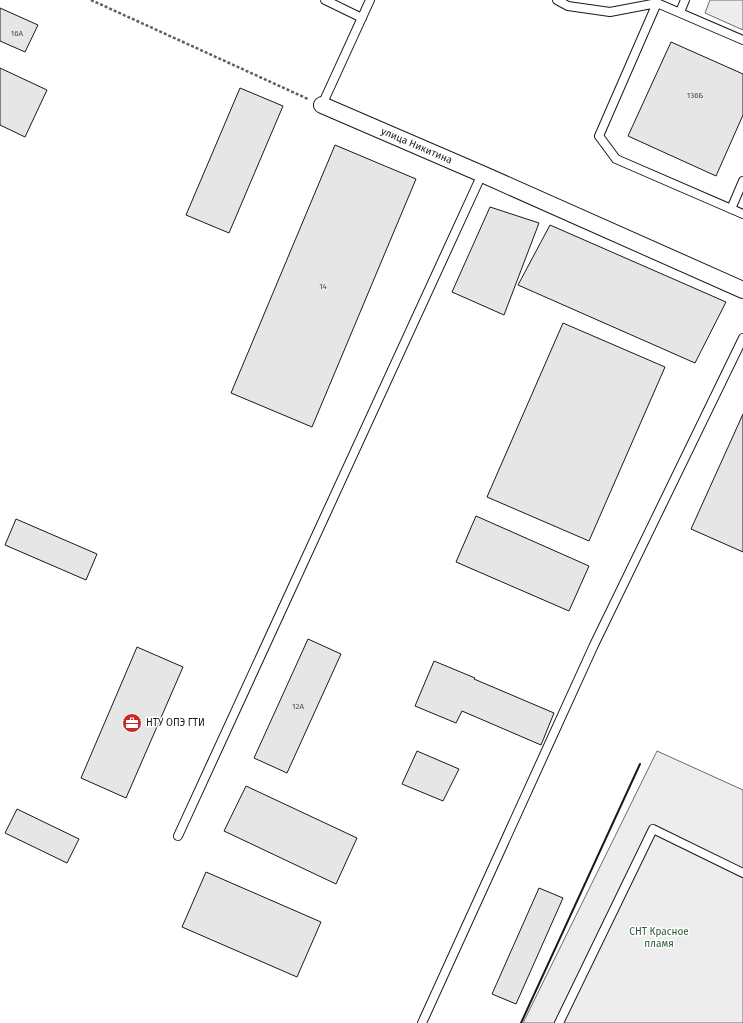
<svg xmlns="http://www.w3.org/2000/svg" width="743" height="1023" font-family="'Fira Sans',sans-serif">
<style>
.built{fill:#ededed;stroke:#6a6a6a}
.building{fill:#e6e6e6;stroke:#1a1a1a}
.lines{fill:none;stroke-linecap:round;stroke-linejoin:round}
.service-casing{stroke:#1a1a1a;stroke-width:10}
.minor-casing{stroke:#1a1a1a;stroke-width:18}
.path{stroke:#5f5f5f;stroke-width:2.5;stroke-dasharray:3 2;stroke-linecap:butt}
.service{stroke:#fff;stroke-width:8}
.minor{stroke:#fff;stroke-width:16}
.wall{stroke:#1a1a1a;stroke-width:2}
.labels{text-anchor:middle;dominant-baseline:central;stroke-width:3;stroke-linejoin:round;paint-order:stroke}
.number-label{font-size:8px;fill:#4d4d4d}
.street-label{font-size:10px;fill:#1a1a1a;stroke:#fff}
.poi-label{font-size:10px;fill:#1a1a1a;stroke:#fff;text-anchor:start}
.park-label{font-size:10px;fill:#2b5a34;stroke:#fff}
</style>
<rect width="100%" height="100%" fill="#fff"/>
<path class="built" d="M710 0H743V30L705 13Z
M657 751 743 790V1023H523Z"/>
<path class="building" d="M0 8 38 25 25 52 0 41Z
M671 42 743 74V115L716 176 628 136Z
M0 68 47 90 25 137 0 125Z
M240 88 283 106 229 233 186 215Z
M335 145 416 179 312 427 231 393Z
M490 207 539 223 504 315 452 292Z
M550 225 726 302 695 363 518 285Z
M563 323 665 367 589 541 487 497Z
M743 414V552L691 529Z
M476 516 589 566 569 611 456 562Z
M16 519 97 554 86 580 5 545Z
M308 639 341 654 287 773 254 758Z
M137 647 183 667 126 798 81 778Z
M434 661 475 678 474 679 554 713 541 745 462 711 456 723 415 706Z
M417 751 459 769 443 801 402 784Z
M246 786 357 838 336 884 224 831Z
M17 809 79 839 67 863 5 833Z
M206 872 321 922 297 977 182 927Z
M539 888 563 898 516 1004 492 994Z"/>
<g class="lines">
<g class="service-casing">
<path id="service" d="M325 0 362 18
M557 0 568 6 610 12 657 3
M680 12 685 0
M743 40 657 3 599 136 616 159 743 214
M322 105 370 0
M731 209 743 181
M178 836 482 174
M422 1023 594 645 743 338
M559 1023 653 829 743 873"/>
</g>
<g class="minor-casing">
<g id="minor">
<path id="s1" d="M322 105 482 174 743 290"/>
</g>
</g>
<path class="path" d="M91 0 308 99"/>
<use href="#service" class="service"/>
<use href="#minor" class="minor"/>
<path class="wall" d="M521 1023 640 764"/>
</g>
<defs>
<g id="office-disc" transform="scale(1)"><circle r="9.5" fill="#c62828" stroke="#fff"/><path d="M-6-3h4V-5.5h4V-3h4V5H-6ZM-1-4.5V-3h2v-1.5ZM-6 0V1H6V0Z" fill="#fff"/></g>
</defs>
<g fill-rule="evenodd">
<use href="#office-disc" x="132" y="723"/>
</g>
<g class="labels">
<g class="number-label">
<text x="17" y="33">16А</text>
<text x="695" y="95">136Б</text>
<text x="323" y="286">14</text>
<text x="298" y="706">12А</text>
</g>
<g class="street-label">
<text stroke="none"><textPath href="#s1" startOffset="103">улица Никитина</textPath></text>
</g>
<g class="poi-label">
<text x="146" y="723">НТУ ОПЭ ГТИ</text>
</g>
<g class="park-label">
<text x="659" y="932">СНТ Красное<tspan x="659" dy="12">пламя</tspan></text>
</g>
</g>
</svg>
